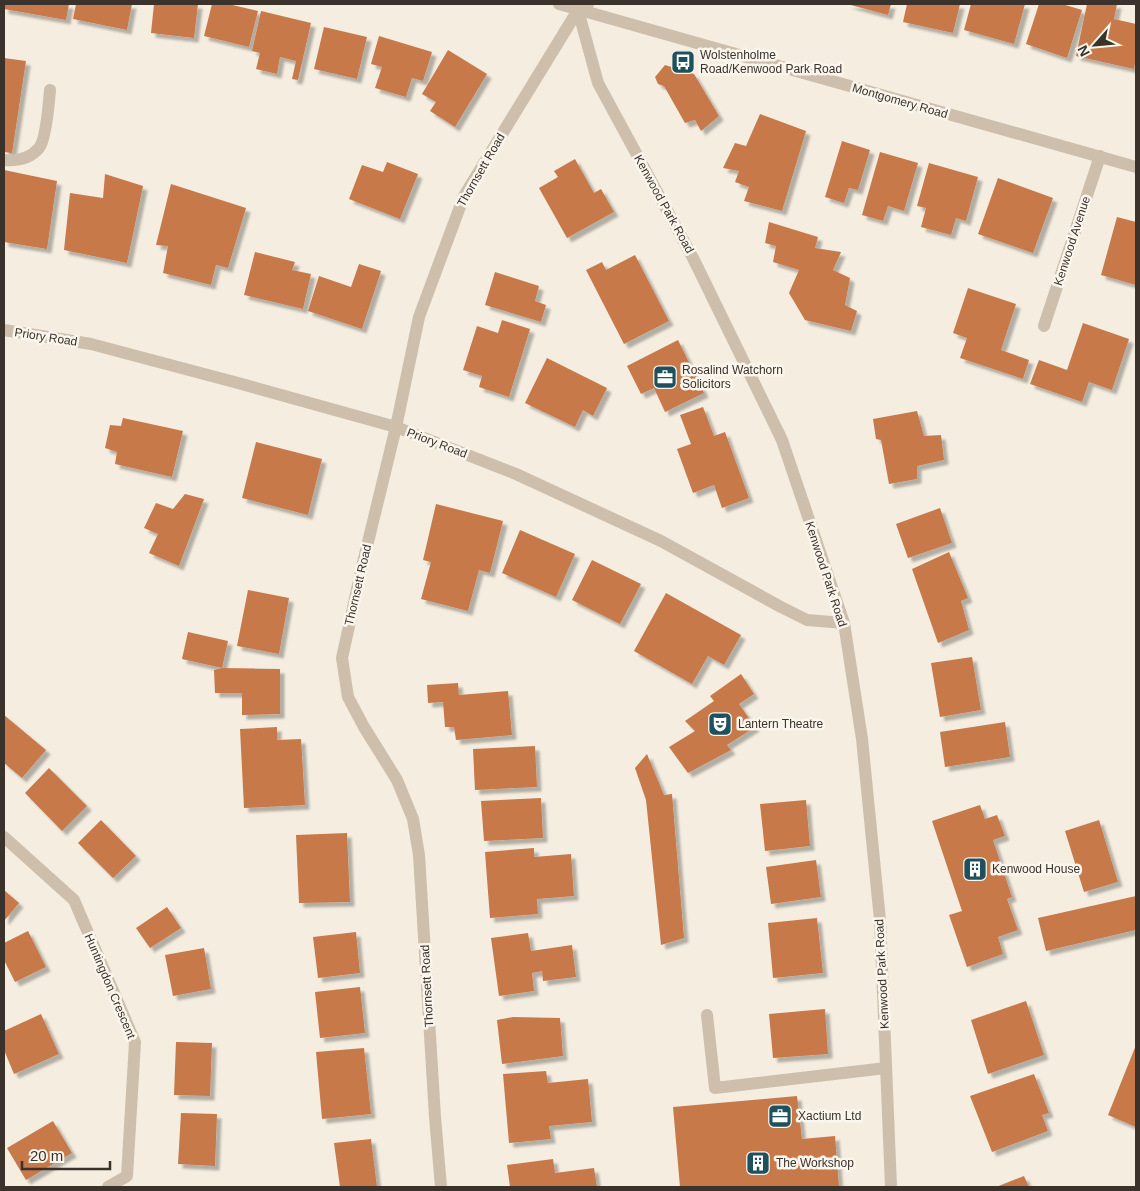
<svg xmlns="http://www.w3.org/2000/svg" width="1140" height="1191" font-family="Arial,sans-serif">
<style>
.building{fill:#c7794a;filter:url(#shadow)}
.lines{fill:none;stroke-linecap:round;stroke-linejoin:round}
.minor{stroke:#cdbfab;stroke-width:12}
.labels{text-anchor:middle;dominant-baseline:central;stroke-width:5;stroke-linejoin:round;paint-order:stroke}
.poi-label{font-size:12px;fill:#3a322b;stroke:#fbf6ed;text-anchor:start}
.street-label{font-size:12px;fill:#3a322b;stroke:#fbf6ed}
</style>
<defs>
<filter id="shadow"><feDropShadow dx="4.5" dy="4.5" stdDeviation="1" flood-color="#0004"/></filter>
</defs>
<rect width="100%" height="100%" fill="#f4ede0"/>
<path class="building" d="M4 4H69L66 20 4 9Z
M76 4H132L127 30 73 19Z
M154 4H198L194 38 151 33Z
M212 4H228L258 11 249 47 204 36Z
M847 4H891L888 15Z
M907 4H960L953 33 903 22Z
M971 4H1025L1014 44 964 30Z
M1039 4H1062L1082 10 1067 58 1026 44Z
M1087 4H1117L1114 19 1136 24V58L1134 69 1076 56Z
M261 11 311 23 298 80 292 79 296 61 280 57 277 74 256 69 260 53 252 51Z
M324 27 367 37 357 79 314 69Z
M379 36 432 52 423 81 412 78 406 97 375 88 382 67 371 64Z
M448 50 487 74 455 127 430 111 436 102 422 94Z
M4 58 26 61 12 153 4 152Z
M665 65 694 74 719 116 701 131 695 120 685 123 664 86 658 84 655 77Z
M760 114 806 131 782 211 744 201 749 187 735 182 739 171 723 168 735 143 746 146Z
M842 141 870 150 858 190 849 188 844 203 825 197Z
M880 152 918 163 904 211 888 206 883 221 862 215Z
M575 159 594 193 601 189 614 212 567 238 539 188 558 177 554 171Z
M387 162 418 174 400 219 349 199 362 165 383 172Z
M929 163 978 177 966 221 956 218 951 235 921 227 926 208 917 206Z
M4 170 57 181 47 249 4 242Z
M105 174 143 186 127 263 64 250 70 193 103 198Z
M998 178 1053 198 1033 253 978 234Z
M171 184 246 208 228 268 216 265 211 285 163 273 168 246 156 245Z
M1117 217 1136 222V285L1101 275Z
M769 222 818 237 815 248 841 252 833 270 850 278 845 305 857 311 851 331 805 320 789 293 799 270 773 262 776 246 765 243Z
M255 252 295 262 292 270 311 274 303 309 244 295Z
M635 255 669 321 624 344 586 270 602 262 606 270Z
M359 264 381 271 362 329 308 311 319 276 351 287Z
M495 272 539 286 535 301 546 305 541 322 485 305Z
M968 288 1016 304 1001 350 1029 360 1023 379 960 358 967 338 953 333Z
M502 320 530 329 509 397 479 387 482 376 463 370 477 326 498 333Z
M1083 323 1129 339 1112 390 1089 382 1082 402 1030 384 1039 360 1067 370Z
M678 340 704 393 665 412 654 388 641 394 627 366Z
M547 358 607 388 593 416 583 410 575 427 525 403Z
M703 407 714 436 725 432 749 498 722 508 714 485 693 493 677 449 691 444 680 415Z
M917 411 924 436 941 435 944 460 917 466V479L889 484 881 440 876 439 873 419Z
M123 418 183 431 172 477 115 464 117 452 105 448 110 425 121 426Z
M256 442 322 459 308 515 242 498Z
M185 494 204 499 179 566 149 553 158 534 144 528 156 503 173 509Z
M436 504 503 521 490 573 479 570 468 611 421 599 431 562 423 560Z
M940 508 952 543 908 558 896 524Z
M520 530 575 554 556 597 502 573Z
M949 552 968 598 961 601 969 630 938 643 912 569Z
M592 560 641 584 620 624 572 600Z
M248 590 289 598 279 654 237 646Z
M666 593 741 635 724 665 708 656 692 684 634 651Z
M188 632 228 641 222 668 182 659Z
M972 657 981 710 940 717 931 663Z
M222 668 280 669V714L242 715V693H215L214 670Z
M741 674 754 694 739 704 755 727 727 745 731 750 688 773 669 747 695 731 685 721 714 701 710 696Z
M458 683 459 695 508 691 512 735 456 740 454 727H445L443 702 428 703 427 685Z
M4 715 46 750 22 778 4 763Z
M1005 722 1010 757 945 767 940 732Z
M277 727V740L301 739 305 805 244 808 240 729Z
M535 746 537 787 475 790 473 749Z
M647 754 664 795 672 794 684 938 661 945 646 800 635 768Z
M49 768 87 806 62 831 25 793Z
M541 798 543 838 484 841 481 801Z
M806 800 810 846 765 851 760 804Z
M980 805 985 819 997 815 1005 836 993 840 1012 897 1007 899 1018 930 998 937 1003 954 967 967 949 915 962 911 932 821Z
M101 820 136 856 113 878 78 843Z
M1099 820 1118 882 1084 892 1065 831Z
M347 833 350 902 299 903 296 835Z
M534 848V857L571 854 574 896 537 899 538 914 490 918 485 852Z
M816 860 821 897 771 904 766 867Z
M4 890 19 903 4 921Z
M1136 896V930L1046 951 1038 918Z
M167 907 181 928 150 948 136 928Z
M817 918 823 973 773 978 768 923Z
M28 931 46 967 15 982 4 960V943Z
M356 932 360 973 318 978 313 937Z
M528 933 531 951 572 945 576 977 543 981 542 971 532 973 534 991 499 996 491 938Z
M204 948 211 989 173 996 165 955Z
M360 987 365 1033 320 1038 315 992Z
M1026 1001 1044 1055 988 1074 971 1020Z
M825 1009 828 1054 773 1058 769 1014Z
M41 1014 59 1054 14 1074 4 1050V1031Z
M513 1017 560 1018 563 1056 502 1064 497 1020Z
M176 1042 212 1043 210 1096 174 1095Z
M1136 1045V1127L1108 1115Z
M364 1048 371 1114 322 1119 316 1052Z
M546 1071 548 1083 588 1079 592 1122 549 1126 551 1139 509 1143 503 1074Z
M1034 1074 1049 1113 1042 1115 1048 1131 992 1152 970 1096Z
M797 1096 802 1139 835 1136 839 1187H680L673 1107Z
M181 1113 217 1114 215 1166 178 1164Z
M53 1121 72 1153 26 1180 7 1148Z
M371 1139 377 1187H340L334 1143Z
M553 1159 555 1173 594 1168 597 1187H510L507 1165Z
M1024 1176 1029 1187H996Z"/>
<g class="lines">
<path class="minor" d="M559 4 1136 167
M578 10 598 83 693 258 782 440 844 623 862 739 880 920 891 1187
M4 160C17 161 30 159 39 148 46 140 49 102 50 90
M1044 326 1100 156
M4 330 91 344 238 383 396 427 516 474 661 541 781 607 807 620 844 623
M4 837 74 900 135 1042 127 1176 108 1187
M707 1015 715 1088 886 1068
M441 1187 435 1117 419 855 413 819 397 780 364 727 348 697 342 658 361 571 396 427 419 317 464 196 578 10 588 4"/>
</g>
<defs>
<g id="bus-square" transform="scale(1.25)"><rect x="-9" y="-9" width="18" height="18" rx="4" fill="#1f515d" stroke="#fbf6ed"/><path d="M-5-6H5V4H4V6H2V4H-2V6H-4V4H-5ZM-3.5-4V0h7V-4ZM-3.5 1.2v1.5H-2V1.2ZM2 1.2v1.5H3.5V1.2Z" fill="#fff"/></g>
<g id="office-square" transform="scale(1.25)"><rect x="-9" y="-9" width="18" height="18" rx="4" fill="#1f515d" stroke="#fbf6ed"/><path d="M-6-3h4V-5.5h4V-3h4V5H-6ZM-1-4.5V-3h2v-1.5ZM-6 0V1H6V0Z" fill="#fff"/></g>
<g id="theatre-square" transform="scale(1.25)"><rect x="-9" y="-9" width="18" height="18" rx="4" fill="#1f515d" stroke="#fbf6ed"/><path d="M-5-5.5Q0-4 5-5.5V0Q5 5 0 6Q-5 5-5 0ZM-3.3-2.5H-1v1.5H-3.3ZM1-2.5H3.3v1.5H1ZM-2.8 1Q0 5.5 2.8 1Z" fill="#fff"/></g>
<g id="building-square" transform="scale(1.25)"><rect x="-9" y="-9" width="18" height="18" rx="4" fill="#1f515d" stroke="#fbf6ed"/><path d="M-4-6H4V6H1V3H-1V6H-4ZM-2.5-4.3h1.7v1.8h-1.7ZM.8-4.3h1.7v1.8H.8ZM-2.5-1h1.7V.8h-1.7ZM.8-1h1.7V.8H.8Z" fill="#fff"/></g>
</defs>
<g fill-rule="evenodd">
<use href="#bus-square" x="683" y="62"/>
<use href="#office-square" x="665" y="377"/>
<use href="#theatre-square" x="720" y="724"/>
<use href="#building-square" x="975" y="869"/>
<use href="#office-square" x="780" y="1116"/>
<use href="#building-square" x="758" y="1163"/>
</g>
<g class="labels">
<g class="poi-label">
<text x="700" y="55">Wolstenholme<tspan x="700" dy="14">Road/Kenwood Park Road</tspan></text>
<text x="682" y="370">Rosalind Watchorn<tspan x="682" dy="14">Solicitors</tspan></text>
<text x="738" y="724">Lantern Theatre</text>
<text x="992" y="869">Kenwood House</text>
<text x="798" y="1116">Xactium Ltd</text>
<text x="776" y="1163">The Workshop</text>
</g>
<g class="street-label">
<text transform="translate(900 101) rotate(16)">Montgomery Road</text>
<text transform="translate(481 170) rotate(-60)">Thornsett Road</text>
<text transform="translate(664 204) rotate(61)">Kenwood Park Road</text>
<text transform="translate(1072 241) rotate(-72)">Kenwood Avenue</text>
<text transform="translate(46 337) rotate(9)">Priory Road</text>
<text transform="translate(437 443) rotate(21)">Priory Road</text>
<text transform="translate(826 574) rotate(72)">Kenwood Park Road</text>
<text transform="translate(358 585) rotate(-77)">Thornsett Road</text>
<text transform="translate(882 974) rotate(-93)">Kenwood Park Road</text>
<text transform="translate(110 986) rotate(67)">Huntingdon Crescent</text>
<text transform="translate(427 986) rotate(-93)">Thornsett Road</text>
</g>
</g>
<rect width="1140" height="1191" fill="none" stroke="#3a322b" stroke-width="10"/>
<g transform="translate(1095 45) rotate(243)" stroke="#fbf6ed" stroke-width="4" paint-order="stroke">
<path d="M0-4L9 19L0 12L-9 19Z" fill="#3a322b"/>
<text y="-8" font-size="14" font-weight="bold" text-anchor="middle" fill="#3a322b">N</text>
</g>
<path d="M22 1161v8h88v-8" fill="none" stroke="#3a322b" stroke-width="2.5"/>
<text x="30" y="1161" font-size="15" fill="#3a322b" stroke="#fbf6ed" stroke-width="4" paint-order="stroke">20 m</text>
</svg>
